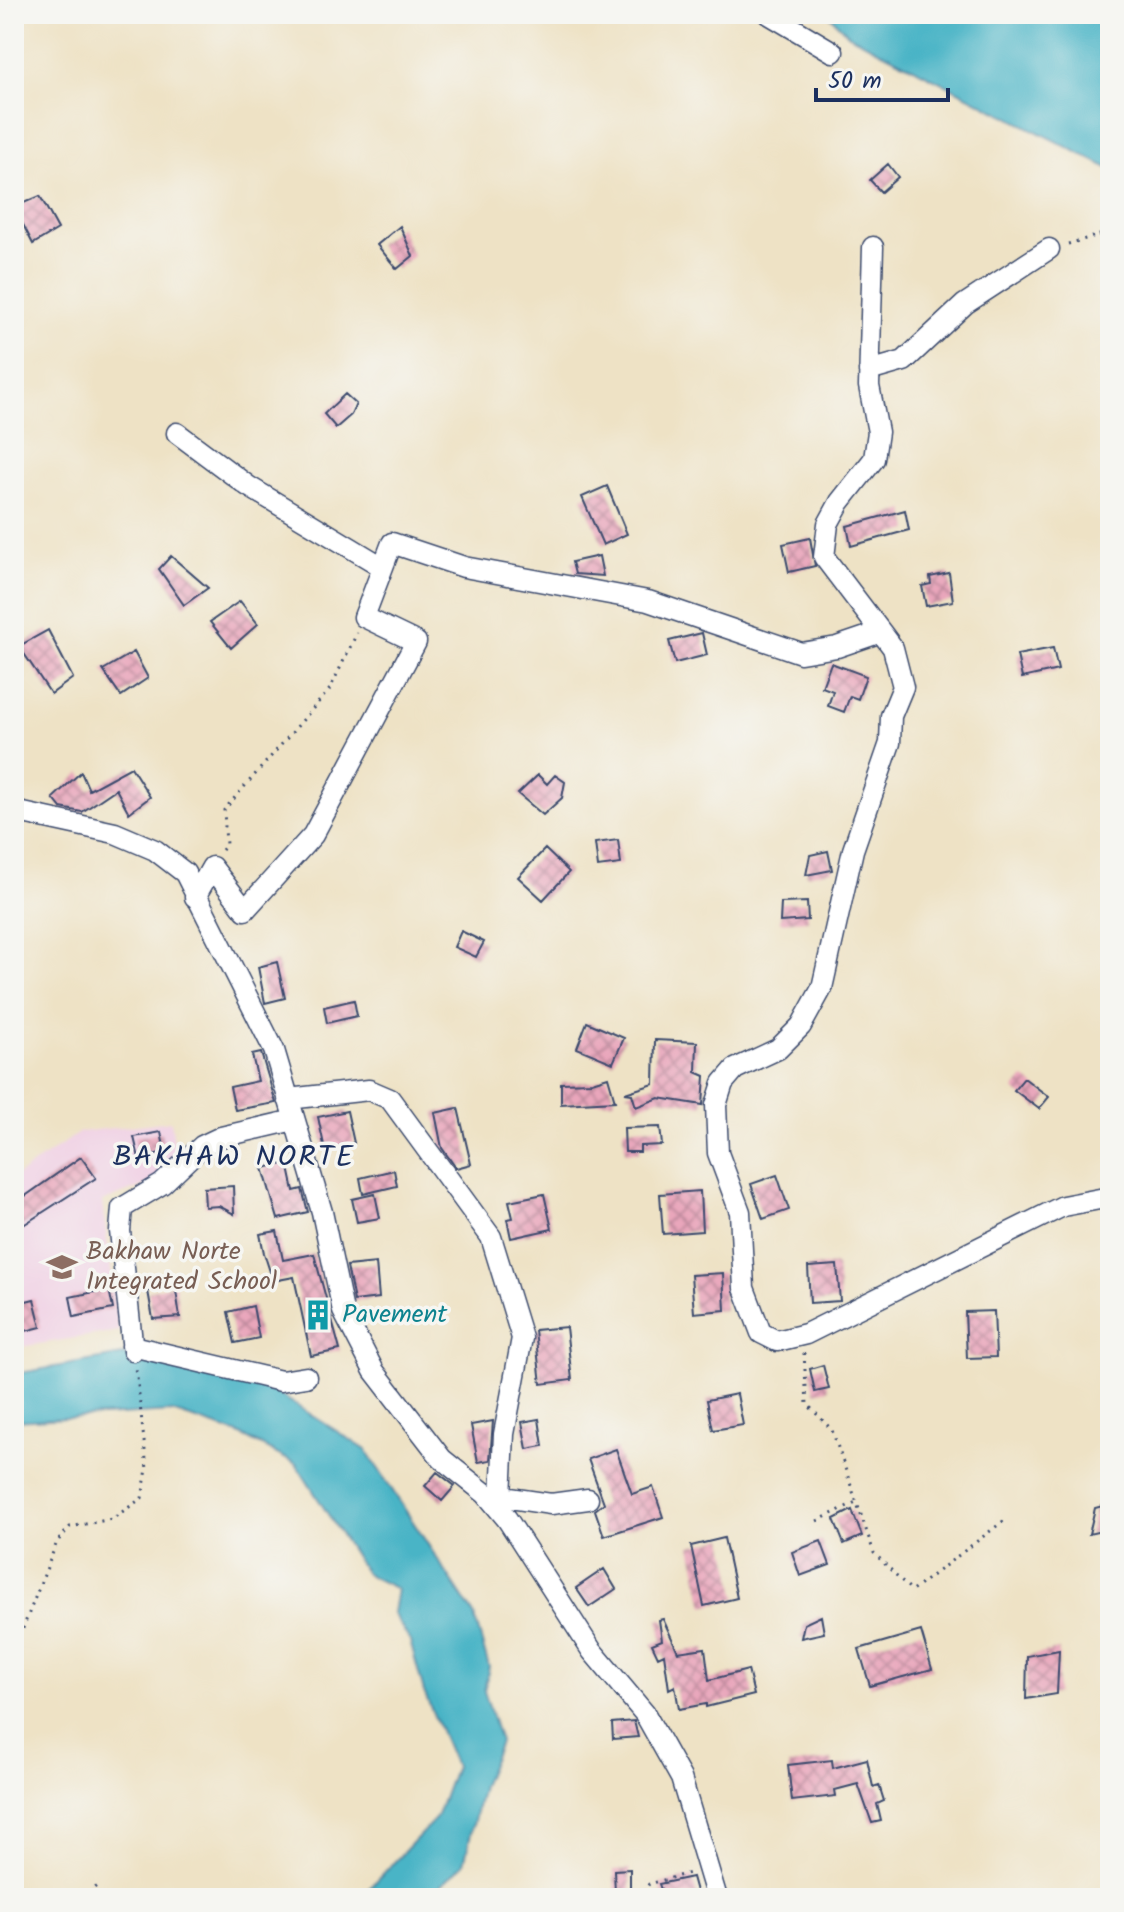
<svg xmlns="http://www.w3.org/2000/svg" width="1124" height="1912" font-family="Kalam,sans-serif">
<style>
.built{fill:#f0d0e4}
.water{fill:#49b4c6;stroke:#327292;stroke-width:2}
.building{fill:url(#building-cross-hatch)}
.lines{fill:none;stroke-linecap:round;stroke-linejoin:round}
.minor-casing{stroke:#3b4a6d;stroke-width:23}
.path{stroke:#3b4a6d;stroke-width:3;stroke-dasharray:2 6;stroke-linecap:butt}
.minor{stroke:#fff;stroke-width:20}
.labels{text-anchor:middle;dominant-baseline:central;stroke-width:7;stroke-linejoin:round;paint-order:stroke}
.education-label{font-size:26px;fill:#785e54;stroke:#f6f6f2;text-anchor:start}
.culture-label{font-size:26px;fill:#0d838f;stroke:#f6f6f2;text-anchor:start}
.quarter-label{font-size:30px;letter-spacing:2px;fill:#1b2f5e;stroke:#f6f6f2}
</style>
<defs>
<pattern id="building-cross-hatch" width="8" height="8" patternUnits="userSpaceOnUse" patternTransform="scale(2)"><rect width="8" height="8" fill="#e9a6bb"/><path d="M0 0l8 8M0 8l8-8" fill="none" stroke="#bc889b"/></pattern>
</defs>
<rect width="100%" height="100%" fill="#f6f6f2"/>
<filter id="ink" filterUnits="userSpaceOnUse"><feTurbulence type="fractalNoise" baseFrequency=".0125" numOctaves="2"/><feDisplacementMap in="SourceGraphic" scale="16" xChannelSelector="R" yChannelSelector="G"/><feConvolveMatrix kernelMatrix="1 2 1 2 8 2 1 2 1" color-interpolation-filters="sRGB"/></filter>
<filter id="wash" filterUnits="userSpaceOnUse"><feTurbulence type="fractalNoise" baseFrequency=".006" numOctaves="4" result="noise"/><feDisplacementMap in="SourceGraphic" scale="32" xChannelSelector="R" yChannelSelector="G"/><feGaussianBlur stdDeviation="1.8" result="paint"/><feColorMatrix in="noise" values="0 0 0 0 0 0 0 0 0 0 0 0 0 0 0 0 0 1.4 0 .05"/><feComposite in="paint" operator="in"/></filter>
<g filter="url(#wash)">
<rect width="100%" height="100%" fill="#eee2c5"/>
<path class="built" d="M171 1121 176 1156 158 1180 102 1202 119 1331 14 1348V1178L80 1132Z"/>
<path class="water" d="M828 14H1110V169L849 35Z
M123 1355 189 1364 277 1393 366 1450 474 1615 489 1667 484 1691 500 1742 482 1786 464 1863 428 1898H360L436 1818 455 1766 424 1692 410 1641 393 1613 397 1589 366 1574 296 1464 239 1434 172 1412 14 1421V1374Z"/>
<g id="blocks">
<path class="building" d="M888 164 898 177 881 192 870 180Z
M40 196 58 229 33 244 14 207Z
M400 226 413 256 397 269 377 245Z
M345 394 356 404 351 415 336 428 324 414Z
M607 486 627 534 603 545 582 497Z
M905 510 909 530 851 546 847 526Z
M810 538 815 566 789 572 783 544Z
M171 556 208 588 184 605 159 569Z
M599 556 603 576 575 574 572 562Z
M949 573 953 601 926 606 922 586 931 584 930 577Z
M240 601 258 624 231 648 210 622Z
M48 630 73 678 51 694 19 646Z
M702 633 707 655 675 663 669 641Z
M1053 648 1058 670 1022 678 1017 655Z
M134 652 148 678 121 696 103 670Z
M831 663 866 676 858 699 850 696 844 712 828 706 833 691 822 687Z
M131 767 150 797 129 813 116 789 82 812 61 808 53 798 81 772 89 790Z
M538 775 547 784 555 775 565 782 562 798 543 815 518 794Z
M618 840 621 864 598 867 595 843Z
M545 849 569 872 543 900 518 877Z
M828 851 832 870 806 875 810 855Z
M807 902 808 920 780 922 781 903Z
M461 931 484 942 476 957 454 947Z
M277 962 285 998 265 1003 258 967Z
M354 1000 357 1016 327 1023 324 1007Z
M587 1022 624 1038 613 1063 577 1048Z
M655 1040 697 1042 696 1072 705 1076 703 1105 659 1098 636 1107 632 1094 625 1093 654 1084Z
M261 1053 276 1103 235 1110 230 1087 258 1081 252 1055Z
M608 1077 615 1101 561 1104V1083L592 1082Z
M1024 1078 1049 1097 1039 1109 1014 1090Z
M458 1108 471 1164 456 1168 442 1148 435 1113Z
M347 1111 354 1143 325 1150 318 1117Z
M660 1127 662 1145 640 1146V1152H625L624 1128Z
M161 1132 165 1152 139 1158 134 1137Z
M81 1157 96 1178 14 1231V1204Z
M288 1163 294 1191 302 1189 308 1212 278 1219 263 1168Z
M394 1170 397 1186 363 1194 360 1178Z
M777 1175 789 1210 763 1219 751 1184Z
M233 1186 234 1214 219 1206 205 1207 204 1188Z
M700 1191 702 1231 663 1234 660 1194Z
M375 1194 380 1218 357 1222 352 1199Z
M544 1194 552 1229 511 1238 507 1219 513 1218 509 1201Z
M277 1231 283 1260 314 1254 340 1350 311 1356 294 1277 273 1281 264 1253 260 1234Z
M376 1263 379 1298 354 1301 347 1266Z
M837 1265 840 1301 810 1303 808 1267Z
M723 1273 725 1310 694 1313 691 1275Z
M175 1284 180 1317 153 1319 148 1291Z
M109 1289 113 1309 74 1317 70 1297Z
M34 1299 41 1327 14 1334V1304Z
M253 1306 259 1338 235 1343 228 1312Z
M994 1311 996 1357 967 1358 965 1312Z
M566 1327 572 1380 541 1384 535 1330Z
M823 1365 829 1389 815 1392 810 1369Z
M737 1394 743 1425 713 1430 707 1400Z
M539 1419 543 1446 527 1449 522 1422Z
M493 1421 490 1460 478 1462 471 1425Z
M616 1449 632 1494 653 1487 663 1517 604 1536 595 1510 604 1503 588 1459Z
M437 1472 455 1486 442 1501 425 1486Z
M1110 1504V1529L1089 1534 1095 1508Z
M852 1510 862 1536 844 1544 834 1519Z
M724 1538 737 1598 704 1606 691 1546Z
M821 1541 830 1565 800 1576 792 1552Z
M604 1569 616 1589 589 1607 576 1588Z
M821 1616 824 1633 801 1638 804 1624Z
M663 1619 678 1652 705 1648 709 1680 748 1670 754 1695 706 1707V1704L679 1709 675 1686 669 1689 664 1654 658 1657 652 1644 662 1640 659 1620Z
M921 1631 932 1669 870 1686 859 1649Z
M1059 1650 1057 1694 1026 1699 1027 1656Z
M634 1721 638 1737 613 1739 612 1723Z
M867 1759 873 1787 879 1785 884 1801 877 1804 881 1821 872 1823 858 1784 835 1790 836 1796 792 1801 788 1765 832 1760 833 1768Z
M630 1869V1892L615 1893 614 1870Z
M692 1877 697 1895 664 1898 659 1884Z"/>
</g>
</g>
<g filter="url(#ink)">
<use href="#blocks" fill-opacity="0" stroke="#3b4a6d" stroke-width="2"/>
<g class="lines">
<g class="minor-casing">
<path id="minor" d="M769 14 833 52
M873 247 869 386 878 432 874 459 840 502 828 524 824 557 881 632
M869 371 904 361 965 304 1049 249
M177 433 248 486 381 566
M14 811 115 833 155 850 185 873 274 1050 322 1212 343 1311 374 1371 442 1459 486 1494 507 1519 592 1651 645 1714 681 1778 717 1898
M195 897 212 867 245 910 313 835 416 642 364 617 392 543 464 567 648 601 801 653 837 647 881 632 893 648 903 687 891 716 890 743 853 850 822 988 801 1026 778 1049 735 1069 723 1083 716 1105 718 1153 740 1212 744 1288 761 1333 777 1341 806 1334 1063 1206 1110 1197
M288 1099 369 1090 390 1099 491 1237 522 1338 504 1434 501 1497
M132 1346 281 1381 306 1377
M133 1351 120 1231 122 1208 162 1184 202 1146 221 1137 294 1120
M490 1495 551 1504 588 1499"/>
</g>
<path class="path" d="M1068 244 1110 232
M222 850 226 845 224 810 330 689 357 633
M804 1353 807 1404 832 1430 874 1553 912 1591 1006 1519
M817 1521 856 1502
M14 1651 57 1542 70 1527 112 1519 142 1498 147 1469 136 1367
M82 1898 100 1883
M638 1898 649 1884 689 1873"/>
<use href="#minor" class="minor"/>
</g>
</g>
<defs>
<g id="school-bare" transform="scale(2.4)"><path d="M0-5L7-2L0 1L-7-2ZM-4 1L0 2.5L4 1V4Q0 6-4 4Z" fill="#8d6e63" stroke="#f6f6f2" stroke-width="2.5" paint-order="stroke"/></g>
<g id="building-bare" transform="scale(2.4)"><path d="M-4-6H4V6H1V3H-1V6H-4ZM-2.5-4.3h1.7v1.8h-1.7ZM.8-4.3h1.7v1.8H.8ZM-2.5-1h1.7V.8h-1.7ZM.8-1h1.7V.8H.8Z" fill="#0f9aa8" stroke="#f6f6f2" stroke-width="2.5" paint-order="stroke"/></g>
</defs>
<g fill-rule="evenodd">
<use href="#school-bare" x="62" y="1267"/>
<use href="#building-bare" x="318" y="1315"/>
</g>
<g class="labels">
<g class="education-label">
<text x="86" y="1252">Bakhaw Norte<tspan x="86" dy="30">Integrated School</tspan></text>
</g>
<g class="culture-label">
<text x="342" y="1315">Pavement</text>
</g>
<g class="quarter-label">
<text x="234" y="1158">BAKHAW NORTE</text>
</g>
</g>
<rect width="1124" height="1912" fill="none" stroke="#f6f6f2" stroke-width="48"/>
<path d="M816 88v12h132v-12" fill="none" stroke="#1b2f5e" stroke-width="4"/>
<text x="828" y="88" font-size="24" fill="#1b2f5e" stroke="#f6f6f2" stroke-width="6" paint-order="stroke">50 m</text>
</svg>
